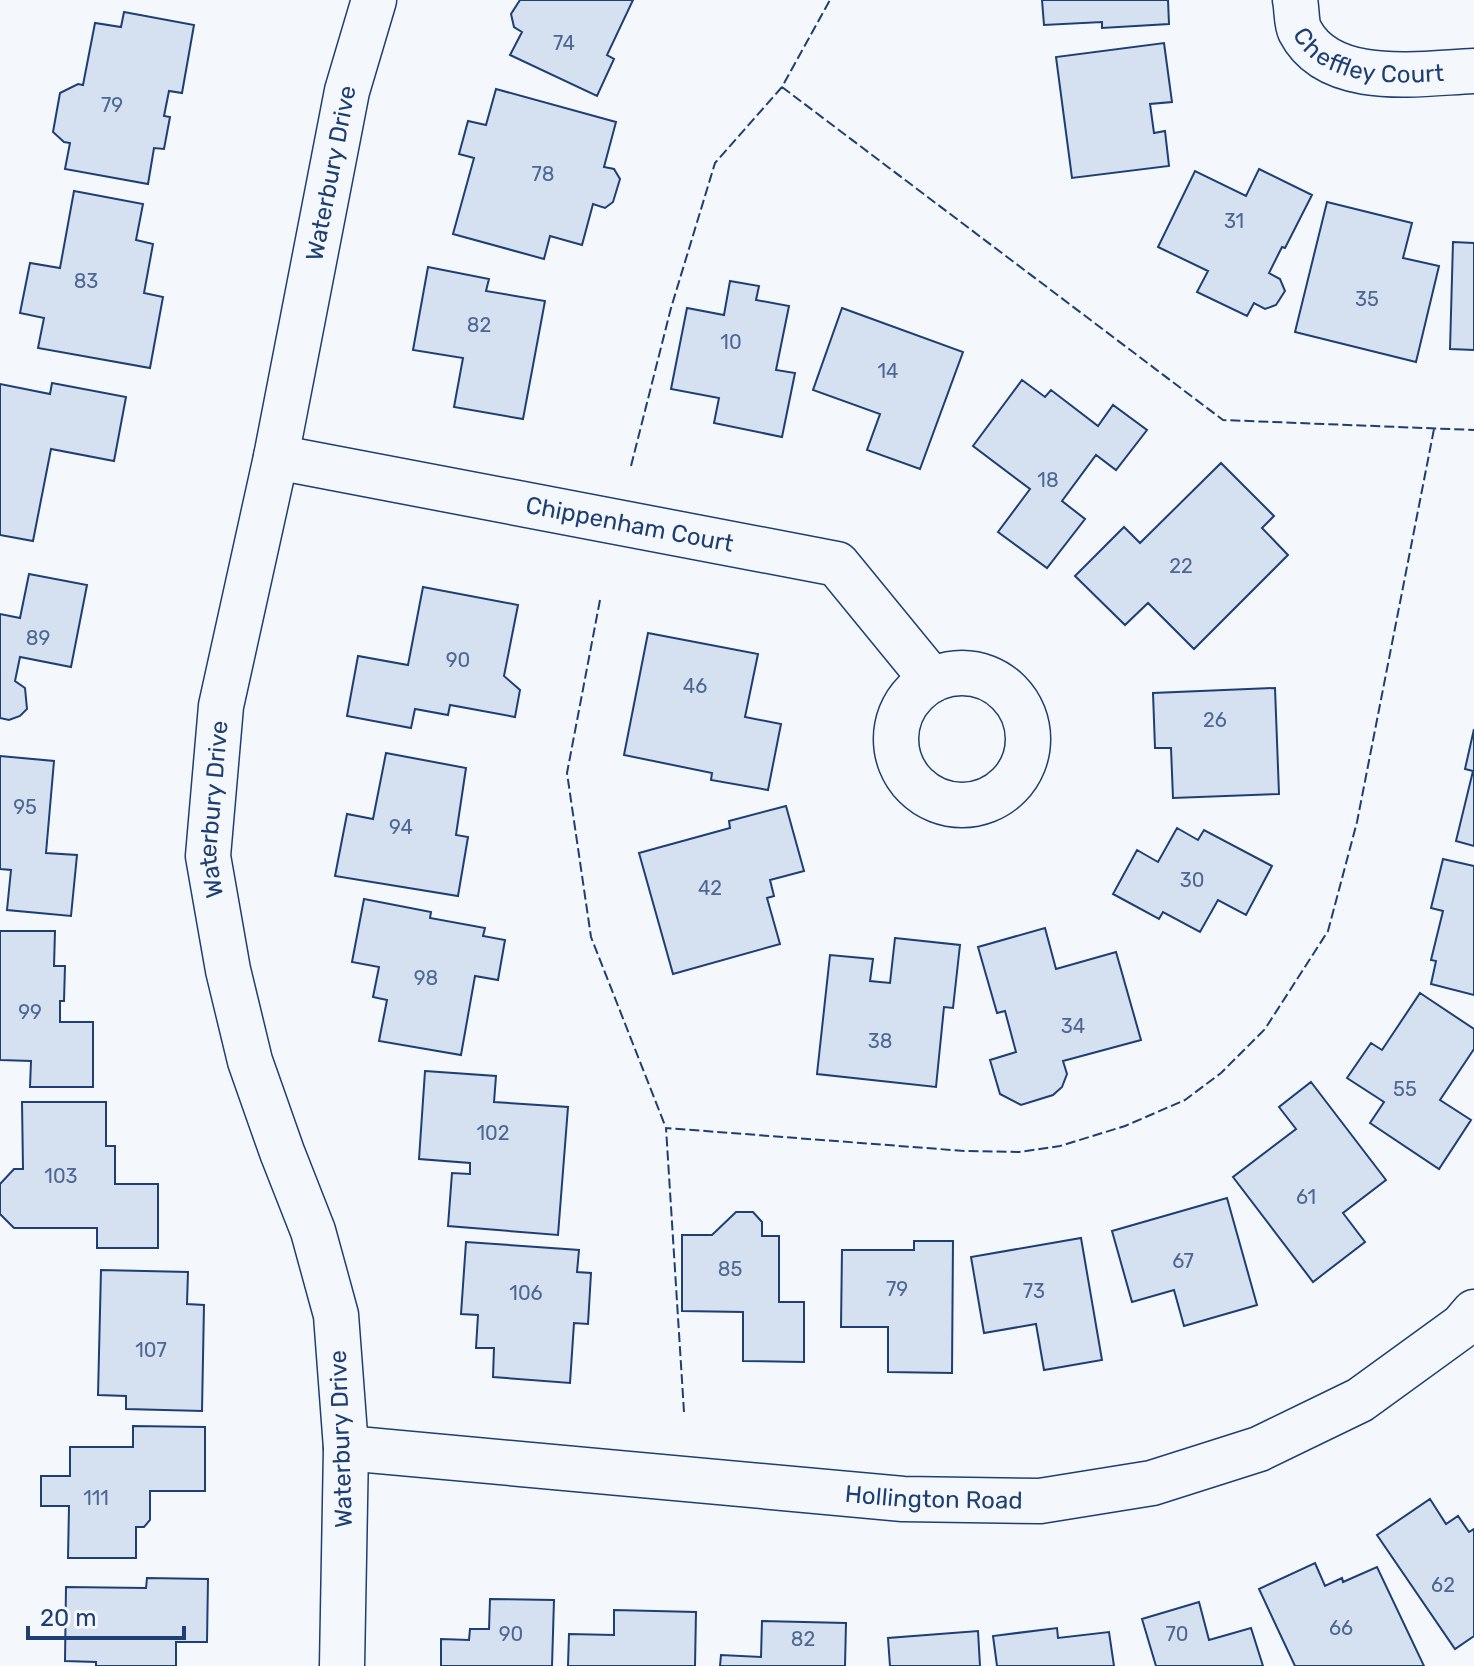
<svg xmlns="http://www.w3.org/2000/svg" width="1474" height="1666" font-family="Rubik,sans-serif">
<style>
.building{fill:#d5e0f0;stroke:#1d3f73;stroke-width:2}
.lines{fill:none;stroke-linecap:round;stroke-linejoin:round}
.minor-casing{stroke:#1d3f73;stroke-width:47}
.minor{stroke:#f4f7fb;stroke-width:44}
.fence{stroke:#1d3f73;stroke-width:2;stroke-dasharray:10 4;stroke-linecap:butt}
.labels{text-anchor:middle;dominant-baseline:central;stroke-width:6;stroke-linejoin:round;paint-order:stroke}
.number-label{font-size:20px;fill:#4b6792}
.street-label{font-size:24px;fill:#1d3f73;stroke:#f4f7fb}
</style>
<rect width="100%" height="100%" fill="#f4f7fb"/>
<path class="building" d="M520 0H633L607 55 614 59 597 96 510 55 522 32 514 27 511 14Z
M1042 0H1168L1169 24 1102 28V22L1044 25Z
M124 12 194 25 182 93 169 91 164 116 170 117 164 149 154 148 148 184 65 169 70 143 64 142 53 132 60 93 78 84 83 85 95 23 121 27Z
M1164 43 1172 102 1150 104 1154 133 1165 131 1169 166 1072 178 1056 57Z
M496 89 616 122 604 167 614 169 620 179 613 202 605 208 593 204 582 245 550 236 544 259 453 234 474 158 459 154 468 121 486 125Z
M1259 169 1312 195 1285 248 1282 247 1269 273 1280 279 1285 291 1276 305 1265 309 1254 303 1247 316 1197 292 1208 271 1158 247 1195 171 1246 196Z
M74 191 143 204 136 240 153 244 144 293 163 297 150 368 38 348 44 318 20 313 30 263 60 268Z
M1327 202 1412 223 1403 258 1439 266 1416 362 1295 332Z
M1453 242 1474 243V350L1450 349Z
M428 267 489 279 486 291 545 301 523 419 454 407 463 358 413 350Z
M730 281 759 286 756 300 789 306 776 370 795 373 782 437 714 423 719 398 671 389 687 308 724 315Z
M842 308 963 352 920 469 867 450 880 414 813 390Z
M1022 380 1045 397 1051 390 1098 426 1113 405 1147 430 1116 470 1096 455 1062 501 1085 519 1047 568 998 532 1030 489 973 446Z
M52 383 126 397 114 461 51 449 33 541 0 535V384L50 394Z
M1221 463 1274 516 1262 528 1288 555 1194 649 1148 603 1125 625 1075 576 1124 527 1140 543Z
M29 574 87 585 71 667 20 657 15 681 25 688 27 709 20 716 9 720 0 718V614L20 618Z
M423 587 518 605 504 676 520 690 515 717 450 705 448 715 415 709 411 728 347 716 358 656 408 665Z
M648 633 758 654 745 717 781 724 768 790 711 780 712 773 624 755Z
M1275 688 1279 794 1173 798 1171 748H1155L1153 693Z
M1474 729V846L1456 841 1473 771 1465 769Z
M386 753 466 768 456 835 468 837 458 896 335 876 347 814 373 819Z
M0 756 54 761 46 853 77 855 71 916 7 910 11 870 0 869Z
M786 806 804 871 770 880 774 896 767 898 780 944 673 974 639 853 730 828 729 821Z
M1177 828 1198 840 1204 830 1272 866 1246 915 1218 900 1200 932 1163 912 1159 919 1113 894 1137 850 1158 862Z
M1443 859 1474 866V995L1431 984 1436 961 1431 960 1443 911 1431 908Z
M364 899 431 912 430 918 485 928 483 936 505 940 498 980 475 976 461 1055 379 1041 387 1000 373 997 379 967 352 962Z
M1045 928 1056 969 1116 952 1141 1040 1063 1061 1067 1074 1062 1087 1053 1095 1021 1105 1000 1094 990 1060 1016 1052 1005 1011 997 1013 978 947Z
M0 931H55L54 966H65L64 1001H60V1022H93V1087H30L31 1061 0 1060Z
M895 938 960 945 953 1008 944 1007 936 1087 817 1074 830 955 873 959 870 981 890 983Z
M1420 993 1474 1029V1049L1440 1100 1471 1120 1439 1169 1370 1123 1384 1102 1347 1078 1371 1043 1382 1050Z
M425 1071 496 1076 494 1102 568 1107 558 1235 448 1226 452 1173 470 1174V1163L419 1159Z
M1311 1082 1386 1180 1343 1213 1365 1242 1313 1282 1233 1177 1296 1129 1279 1107Z
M22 1102H106V1146H115V1184H158V1248H97V1228H14L0 1214V1184L14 1169H23Z
M1227 1198 1257 1305 1184 1326 1174 1290 1132 1302 1112 1231Z
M736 1212H753L762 1222V1236H779V1302H804V1362L743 1361V1312L682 1311V1235H712Z
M1081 1238 1102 1360 1044 1370 1036 1324 984 1333 971 1257Z
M914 1241H953L952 1373 888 1372V1327H841L842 1250H914Z
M466 1242 579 1250 577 1272 591 1273 588 1324 574 1323 570 1383 493 1377 494 1348H476L478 1315 461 1314Z
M101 1270 188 1272 187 1304 204 1305 202 1411 126 1409V1396L98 1395Z
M133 1426 205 1427V1491H150V1520L144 1527H136V1558H68L69 1506H41V1476H70V1447H133Z
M1430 1499 1446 1524 1458 1516 1469 1532 1474 1529V1636L1455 1649 1377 1535Z
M1315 1563 1325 1586 1342 1578 1343 1582 1377 1567 1424 1666H1295L1259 1589Z
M147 1578 208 1579 207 1642H176V1666H96V1662L65 1661 66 1587 146 1588Z
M490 1599 554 1600 552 1666H441V1639L469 1640 470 1629H489Z
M1199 1602 1209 1640 1251 1628 1263 1666H1156L1142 1619Z
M614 1610 696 1612 695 1666H568L569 1634 614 1635Z
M762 1621 846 1623 845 1666H720L721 1655 761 1657Z
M1057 1628 1058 1638 1109 1632 1114 1666H997L993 1636Z
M978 1631 980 1666H890L888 1638Z"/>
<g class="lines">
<g class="minor-casing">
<g id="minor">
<path id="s1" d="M1295 0C1297 9 1296 23 1300 31 1330 89 1421 73 1474 71"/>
<path id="s2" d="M276 457 837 564 932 680"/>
<circle cx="962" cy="739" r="66"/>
<path id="s3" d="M346 1448 903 1499 1040 1501 1152 1483 1259 1449 1360 1400 1462 1326 1474 1312"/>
<path id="s4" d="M342 1666 346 1448 336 1315 313 1231 282 1152 250 1061 228 970 208 856 221 706 276 457 347 91 374 0"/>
</g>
</g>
<use href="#minor" class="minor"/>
<path class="fence" d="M782 87 1223 420 1474 430
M631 466 671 308 715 163 782 87 830 0
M600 600 567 773 591 937 666 1128
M684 1412 666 1128 965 1151 1019 1152 1060 1146 1125 1126 1185 1100 1221 1073 1265 1029 1328 931 1357 822 1434 429"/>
</g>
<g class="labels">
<g class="number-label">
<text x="564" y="43">74</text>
<text x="112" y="105">79</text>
<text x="543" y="174">78</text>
<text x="1234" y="221">31</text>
<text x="86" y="281">83</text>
<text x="1367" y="299">35</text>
<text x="479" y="325">82</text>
<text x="731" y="342">10</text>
<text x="888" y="371">14</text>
<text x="1048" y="480">18</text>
<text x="1181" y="566">22</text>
<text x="38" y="638">89</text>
<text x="458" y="660">90</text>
<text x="695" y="686">46</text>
<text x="1215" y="720">26</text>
<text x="25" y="807">95</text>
<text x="401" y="827">94</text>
<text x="1192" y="880">30</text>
<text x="710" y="888">42</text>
<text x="426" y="978">98</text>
<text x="30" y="1012">99</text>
<text x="1073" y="1026">34</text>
<text x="880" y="1041">38</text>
<text x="1405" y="1089">55</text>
<text x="493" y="1133">102</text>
<text x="61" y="1176">103</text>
<text x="1306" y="1197">61</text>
<text x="1183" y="1261">67</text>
<text x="730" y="1269">85</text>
<text x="897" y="1289">79</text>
<text x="1034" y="1291">73</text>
<text x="526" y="1293">106</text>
<text x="151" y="1350">107</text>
<text x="96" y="1498">111</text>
<text x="1443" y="1585">62</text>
<text x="1341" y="1628">66</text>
<text x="511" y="1634">90</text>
<text x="1177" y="1634">70</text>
<text x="803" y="1639">82</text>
</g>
<g class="street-label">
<text stroke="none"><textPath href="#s1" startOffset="110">Cheffley Court</textPath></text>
<text stroke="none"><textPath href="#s4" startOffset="1524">Waterbury Drive</textPath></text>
<text stroke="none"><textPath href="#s2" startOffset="360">Chippenham Court</textPath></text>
<text stroke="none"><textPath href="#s4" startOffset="876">Waterbury Drive</textPath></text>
<text transform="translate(341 1439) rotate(-92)">Waterbury Drive</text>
<text stroke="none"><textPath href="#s3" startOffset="590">Hollington Road</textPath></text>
</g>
</g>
<path d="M28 1626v12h156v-12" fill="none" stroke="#1d3f73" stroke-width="4"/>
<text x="40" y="1626" font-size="24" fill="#1d3f73" stroke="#f4f7fb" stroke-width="6" paint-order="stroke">20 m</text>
</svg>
